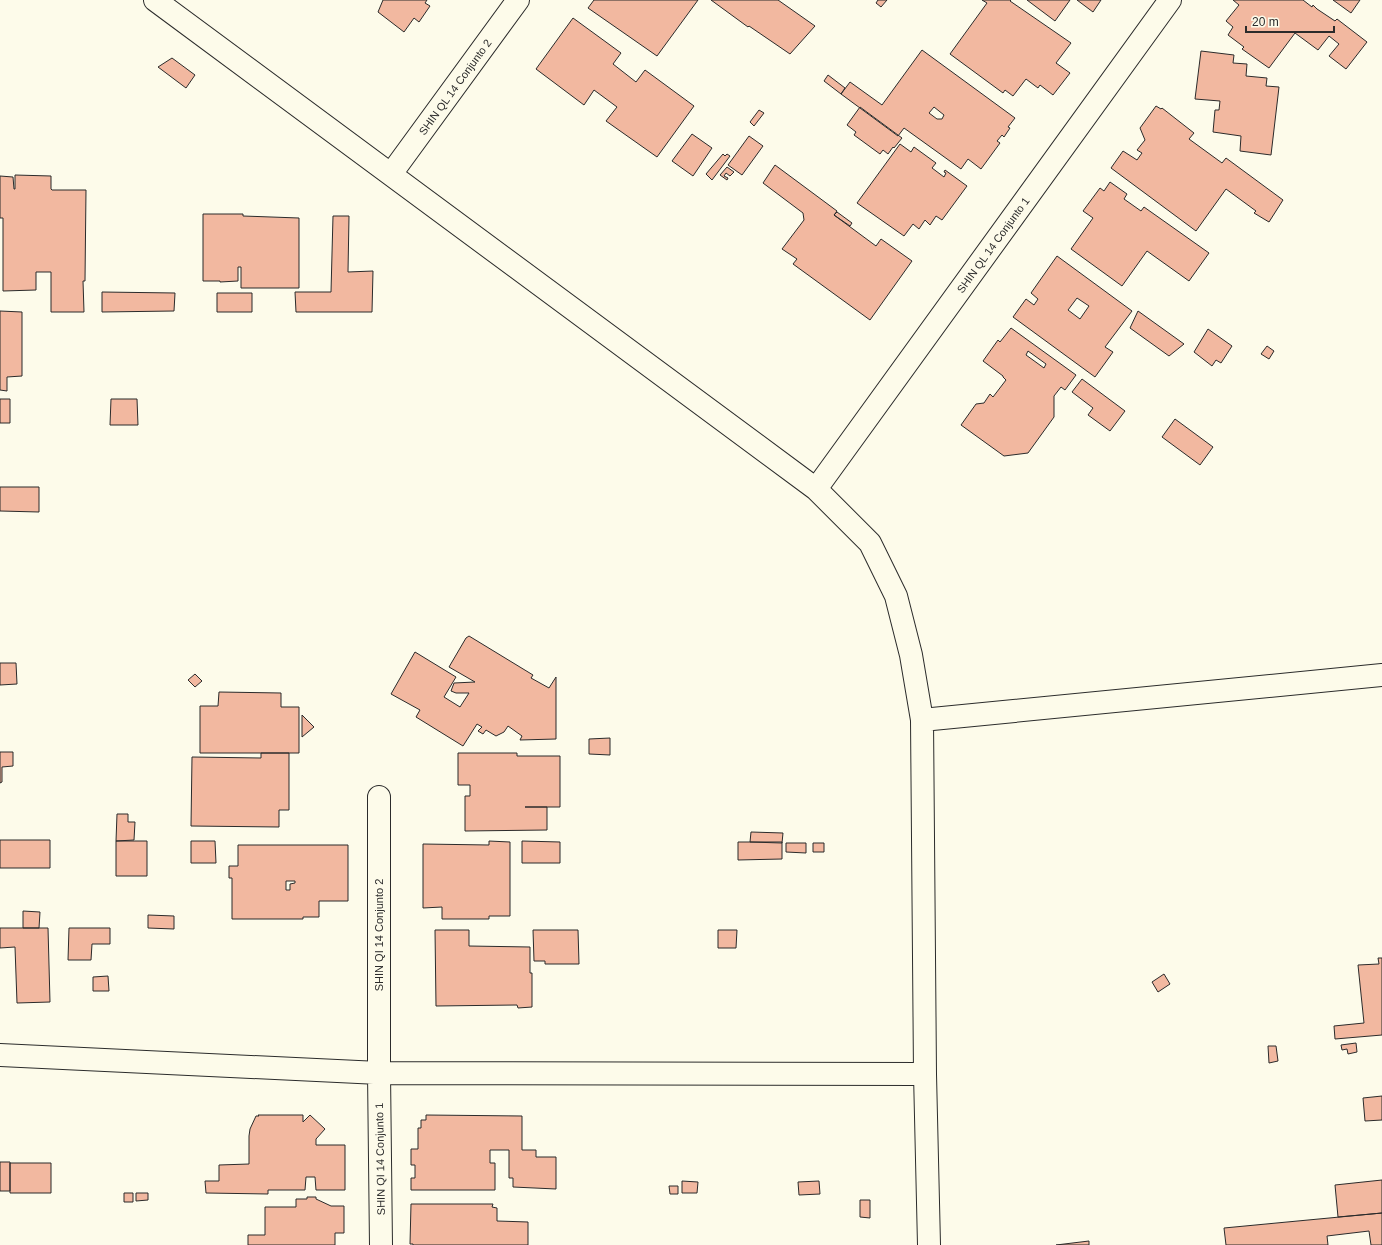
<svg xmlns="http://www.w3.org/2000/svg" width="1382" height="1245" font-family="Arial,sans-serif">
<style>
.building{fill:#f2b8a0;stroke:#2b2b2b;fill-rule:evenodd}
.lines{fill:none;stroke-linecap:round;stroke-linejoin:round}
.minor-casing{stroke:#2b2b2b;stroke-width:24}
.minor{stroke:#fdfbea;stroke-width:22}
.labels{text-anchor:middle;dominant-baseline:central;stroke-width:3;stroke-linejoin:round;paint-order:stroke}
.street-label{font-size:11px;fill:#2b2b2b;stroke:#fdfbea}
</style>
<rect width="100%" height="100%" fill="#fdfbea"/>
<path class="building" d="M383 0H427L425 3 430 6 419 22 414 18 404 32 378 12Z
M594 0H698L657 56 588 8Z
M711 0H778L815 26 790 54 749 26 748 27Z
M878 0H887L881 7 876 3Z
M982 0H1011L1010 1 1071 43 1056 63 1070 73 1053 95 1040 85 1038 88 1026 79 1013 96 1005 90 1003 93 950 54 987 3Z
M1027 0H1070L1055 21Z
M1077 0H1101L1093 12Z
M1233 0H1303L1312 7 1313 5 1317 9 1335 21 1337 19 1367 42 1346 69 1329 56 1339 44 1329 36 1318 50 1295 33 1269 68 1242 49 1244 47 1228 35 1233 27 1226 21 1239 5Z
M1333 0H1360L1351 13Z
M573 18 621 53 613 64 636 82 645 70 694 106 657 157 606 121 617 107 594 90 584 105 536 69Z
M922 50 1015 118 1008 127 1010 128 1004 137 1002 135 997 141 1000 143 981 169 968 159 961 169 904 128 898 136 841 94 850 82 882 105ZM934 107 944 115 942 119H937L929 113Z
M1201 51 1234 55 1233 63 1247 64 1246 76 1267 78 1266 86 1279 87 1271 155 1240 151 1241 136 1213 132 1215 110H1219L1220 101 1195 99Z
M172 58 195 75 186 88 158 67Z
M828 75 845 88 841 94 824 81Z
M1156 106 1161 109 1162 108 1194 133 1189 139 1222 163 1226 158 1283 200 1269 222 1254 213 1256 211 1226 189 1196 231 1111 168 1123 151 1137 160 1142 153 1137 150 1145 140 1140 128Z
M860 107 902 138 894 148 893 147 888 154 883 150 880 154 854 135 856 132 847 125Z
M759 110 764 113 754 126 750 122Z
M692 134 712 148 693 176 672 161Z
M749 136 763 146 742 175 728 165Z
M900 144 911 152 914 147 936 163 932 168 944 177 946 173 944 172 945 170 967 186 942 220 936 216 930 225 925 220 919 229 913 224 904 236 857 203Z
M723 154 725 156 727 154 730 156 712 180 706 174Z
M775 165 837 211 834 215 876 246 881 239 912 261 870 320 793 264 797 259 782 249 804 220 803 213 763 183Z
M727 167 734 172 730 176 726 173 724 176 728 178 727 180 720 175Z
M15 175 51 176V189L52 190H86L85 281H83L84 312H51V272H36V290L3 291V218H0V176L13 177 14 189H15Z
M1110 182 1127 194 1124 199 1141 211 1144 207 1209 253 1189 281 1147 251 1122 286 1071 249 1093 218 1083 211 1100 188 1104 191Z
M837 212 852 223 850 226 834 215Z
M203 214H243V216L299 218V288H241V267H238V281L220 282V281H203Z
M333 216H349L348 272 373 271 372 312H296L295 292H331Z
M1057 256 1132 311 1105 347 1113 352 1095 377 1013 317 1026 299 1034 305 1038 299 1031 293ZM1077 298 1089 306 1080 319 1068 310Z
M102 292 175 293 174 311 102 312Z
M217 293H252V312H217Z
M0 311 22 312V376L7 377V391L0 390Z
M1138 311 1184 344 1169 356 1130 328Z
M1011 328 1076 375 1065 390 1061 387 1054 396V417L1028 453 1004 456 961 425 976 404 984 403 990 394 993 397 1006 380 1003 377V376L983 361 998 340 1000 342ZM1028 351 1046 364 1044 368 1026 355Z
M1208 329 1232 346 1221 363 1216 360 1212 366 1194 352Z
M1267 346 1274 351 1269 359 1261 354Z
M1082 379 1125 411 1110 431 1088 415 1093 408 1072 392Z
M0 399H10V423H0Z
M111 399H137L138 425H110Z
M1175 419 1213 447 1200 465 1162 437Z
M0 487H39V512L0 511Z
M469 636 533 675 531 678 549 688 556 677V739L520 740 522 736 508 726 504 732 496 736 486 730 483 734 478 731 482 727 477 724 463 746 416 717 420 710 391 694 415 652 456 677 444 697 460 707 469 693H456L451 691 454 683 475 682 449 667 466 638Z
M0 663H16L17 684 0 685Z
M195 674 202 681 195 687 188 680Z
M219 692 281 693V707H299V753H200V706H218Z
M302 715 314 727 302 737Z
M610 738V755L589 754V739Z
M0 752H13V766L2 767V782L0 783Z
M261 753H289V810H279V827L191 826 192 757 261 758Z
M458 753H517V756H560V807H525H547V830L465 831V796H470V785H458Z
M117 814H128V822H135L134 840 116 841Z
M751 832 783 833 782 843 750 842Z
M0 840H50V868H0Z
M116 841H147V876H116Z
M191 841H215L216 863H191Z
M489 841 510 842V916H489V919H442V907L423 908V844L489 845Z
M522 841 560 842V863H522Z
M738 842H782V859L738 860Z
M786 843H806V853L786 852Z
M813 843H824V852H813Z
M238 845H348V901H319V917H303V919H232V878H229V866H238ZM286 881H295V883L290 884V890H286Z
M23 911 40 912 39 928H23Z
M148 915 174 916V929L148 928Z
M0 928H48L50 1002 17 1003 15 947 0 948Z
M69 928H110V944H92L91 960H68Z
M435 930H469V946L530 947V973H532V1007L518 1008 517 1005 436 1006Z
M533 930H578L579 964H545V961H534Z
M718 930H737L736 948H718Z
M1378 958H1382V1035L1335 1039 1334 1026 1364 1023 1358 965 1379 964Z
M1164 974 1170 984 1158 992 1152 982Z
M108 976 109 991H93V977Z
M1356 1043 1357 1052 1348 1054 1347 1049 1342 1050 1341 1045Z
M1268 1046H1276L1278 1061 1269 1063Z
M1382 1096V1120L1365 1121 1363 1098Z
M258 1115H303V1122L310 1115 325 1129 316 1139V1145H345V1190H316L315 1177H306L305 1190H268V1194L206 1193 205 1181H219V1165L249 1164V1136L250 1129 256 1116H259Z
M426 1115 522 1116V1150H536V1157H556V1189L513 1187V1178H509V1150H490V1163H495V1190H411V1178H415V1165H411V1149H418V1128H421V1120H426Z
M0 1162H10V1191H0Z
M10 1163H51V1193H10Z
M1382 1180V1213L1338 1217 1335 1185Z
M682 1181 698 1182 697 1193H682Z
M819 1181 820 1194 799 1195 798 1182Z
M669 1186H678V1194H670Z
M124 1193H133V1202H124Z
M136 1193H148V1200L136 1201Z
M307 1197H316V1199L331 1206H344V1233H335V1245H248V1235H265V1207H296V1199H307Z
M860 1200H870V1218L860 1217Z
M411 1204H493L492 1207 497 1208V1221L528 1222V1245H413V1244H410Z
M1382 1213V1245H1371L1369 1231 1327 1236 1328 1245H1226L1224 1228Z
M1089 1241V1245H1056Z"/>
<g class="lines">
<g class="minor-casing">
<path id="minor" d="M155 0 816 489 870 543 896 596 911 655 922 720 925 1074 929 1245
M391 174 518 0
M816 489 1170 0
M922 720 1382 675
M379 797V1073L381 1245
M0 1055 379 1073 925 1074"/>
</g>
<use href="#minor" class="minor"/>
</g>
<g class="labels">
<g class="street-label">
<text transform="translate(455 87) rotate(-54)">SHIN QL 14 Conjunto 2</text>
<text transform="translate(993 245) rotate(-54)">SHIN QL 14 Conjunto 1</text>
<text transform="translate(379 935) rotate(-90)">SHIN QI 14 Conjunto 2</text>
<text transform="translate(380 1159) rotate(-91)">SHIN QI 14 Conjunto 1</text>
</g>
</g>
<path d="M1246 26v6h88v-6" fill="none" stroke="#2b2b2b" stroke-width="2"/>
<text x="1252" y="26" font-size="12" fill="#2b2b2b" stroke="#fdfbea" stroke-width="3" paint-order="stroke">20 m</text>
</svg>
